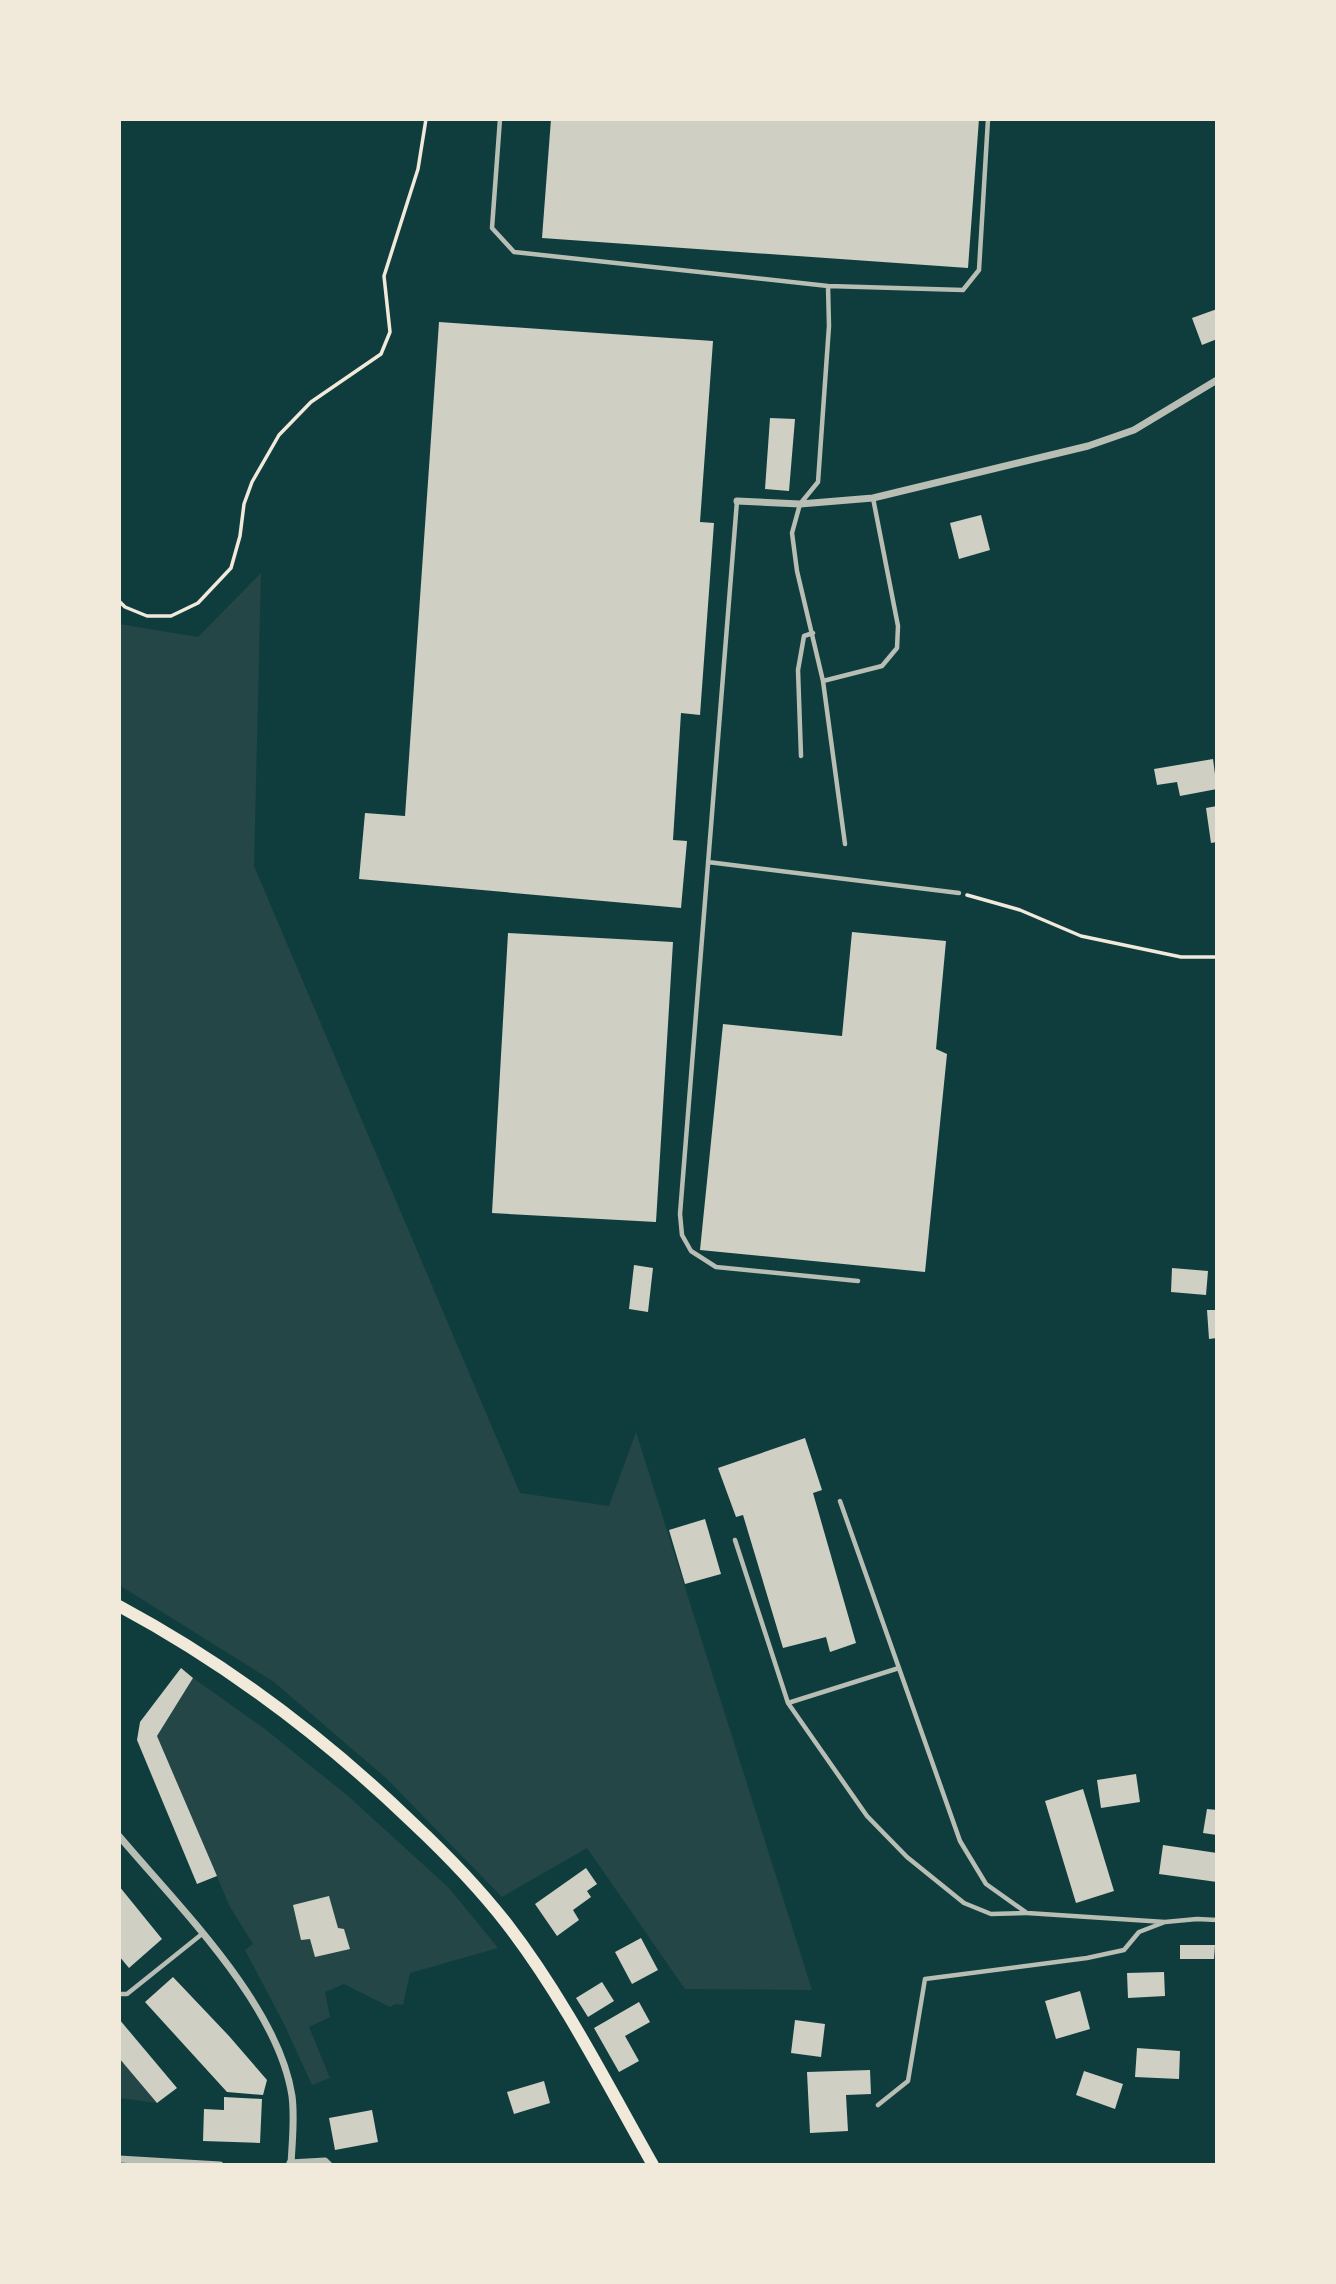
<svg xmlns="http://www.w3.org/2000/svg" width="1336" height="2284" font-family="'Noto Sans',sans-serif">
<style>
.green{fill:#244646}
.building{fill:#cfcfc3}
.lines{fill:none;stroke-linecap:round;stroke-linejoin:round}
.path{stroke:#f1e9da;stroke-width:3.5}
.service{stroke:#b8beb3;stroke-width:4.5}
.minor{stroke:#b8beb3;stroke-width:7}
.secondary{stroke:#f1e9da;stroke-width:12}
</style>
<rect width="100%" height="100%" fill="#0f3d3e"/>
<path class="green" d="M261 573 254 866 520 1493 609 1506 636 1432 812 1990 685 1989 587 1848 502 1897 386 1778 274 1682 119 1585V624L198 637Z
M193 1678 265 1729 348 1796 449 1888 498 1948 410 1973 403 2005 395 2004 390 2007 344 1984 325 1992 330 2017 309 2027 330 2078 312 2085 284 2024 245 1950 253 1944 230 1907 157 1736Z
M119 2058 157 2103 119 2098Z"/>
<path class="building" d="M551 119H979L968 268 542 238Z
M1217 309V339L1202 345 1192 318Z
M439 322 713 341 700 522 714 523 700 715 681 713 673 840 687 841 681 908 359 879 365 813 405 816Z
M770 418 795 419 789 491 765 489Z
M981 515 990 550 959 559 950 523Z
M1213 759 1217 789 1180 796 1177 782 1157 785 1154 769Z
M1217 806V842L1211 843 1206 808Z
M852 932 946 941 936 1049 947 1054 925 1272 700 1250 723 1024 842 1036Z
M508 933 673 942 656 1222 492 1213Z
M634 1265 653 1268 648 1312 629 1309Z
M1172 1268 1208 1271 1206 1295 1171 1292Z
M1207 1310H1217V1338L1209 1339Z
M805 1438 822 1490 813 1493 856 1643 830 1652 826 1637 783 1648 743 1515 736 1517 718 1468Z
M705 1519 721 1574 685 1584 669 1530Z
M181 1668 193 1678 157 1736 217 1876 197 1884 137 1740 140 1722Z
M1136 1774 1140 1802 1101 1808 1097 1780Z
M1083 1789 1114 1891 1076 1903 1045 1801Z
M1207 1809 1217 1810V1835L1203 1833Z
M1163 1845 1217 1853V1882L1159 1874Z
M586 1868 597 1884 587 1891 591 1897 573 1910 579 1920 557 1936 535 1904Z
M119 1886 162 1939 129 1968 119 1956Z
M329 1896 338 1928 344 1929 350 1949 315 1957 310 1939 301 1940 293 1905Z
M641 1938 658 1970 632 1984 615 1952Z
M1180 1945H1215L1214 1959H1180Z
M1164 1972 1165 1996 1128 1998 1127 1973Z
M173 1977 229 2036 267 2080 263 2095 227 2092 145 2002Z
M602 1982 614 2001 588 2017 576 1998Z
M1080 1991 1090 2029 1056 2039 1045 2001Z
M639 2002 650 2022 625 2036 639 2061 619 2072 594 2028Z
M119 2019 177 2088 157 2103 119 2058Z
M795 2020 825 2024 821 2057 791 2053Z
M1137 2048 1180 2051 1179 2079 1135 2077Z
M870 2070 871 2094 846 2095 848 2131 810 2133 807 2072Z
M1084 2071 1123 2084 1115 2109 1076 2095Z
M544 2081 550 2103 514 2114 507 2092Z
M224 2097 262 2099 260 2143 203 2141 204 2109 224 2110Z
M372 2110 378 2142 335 2150 329 2118Z"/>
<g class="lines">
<path class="path" d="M119 601 125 607 147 616H171L198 603 231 568 240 536 244 504 252 482 279 435 311 402 381 354 390 332 384 276 418 169 426 119
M967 895 1020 910 1081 936 1181 957H1217"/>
<path class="service" d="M500 119 492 228 514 252 828 286 963 290 979 270 988 119
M828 286 829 326 818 482 800 504 792 533 797 571 823 681 845 844
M737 501 680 1214 682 1235 691 1251 716 1267 858 1281
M823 681 882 666 897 648 898 626 873 498
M801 756 798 670 804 636 813 633
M708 862 959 893
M840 1501 960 1841 986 1884 1027 1913 1165 1922
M735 1540 788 1703 867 1816 907 1857 964 1903 991 1914 1026 1913
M788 1703 899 1668
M119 1994H127L202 1934
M878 2105 908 2081 925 1979 1087 1958 1124 1950 1139 1932 1165 1922 1197 1919 1217 1920"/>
<path class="minor" d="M737 501 800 504 873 498 1088 446 1134 430 1217 380
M119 1836C178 1906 278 2004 292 2096 295 2120 292 2141 291 2165
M119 2159 220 2165
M290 2163 325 2161 329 2165"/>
<path class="secondary" d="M119 1606C227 1664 325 1738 413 1823 446 1854 479 1888 507 1924 564 1998 607 2084 653 2165"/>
</g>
<rect width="1336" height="2284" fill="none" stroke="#f1e9da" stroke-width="242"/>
</svg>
